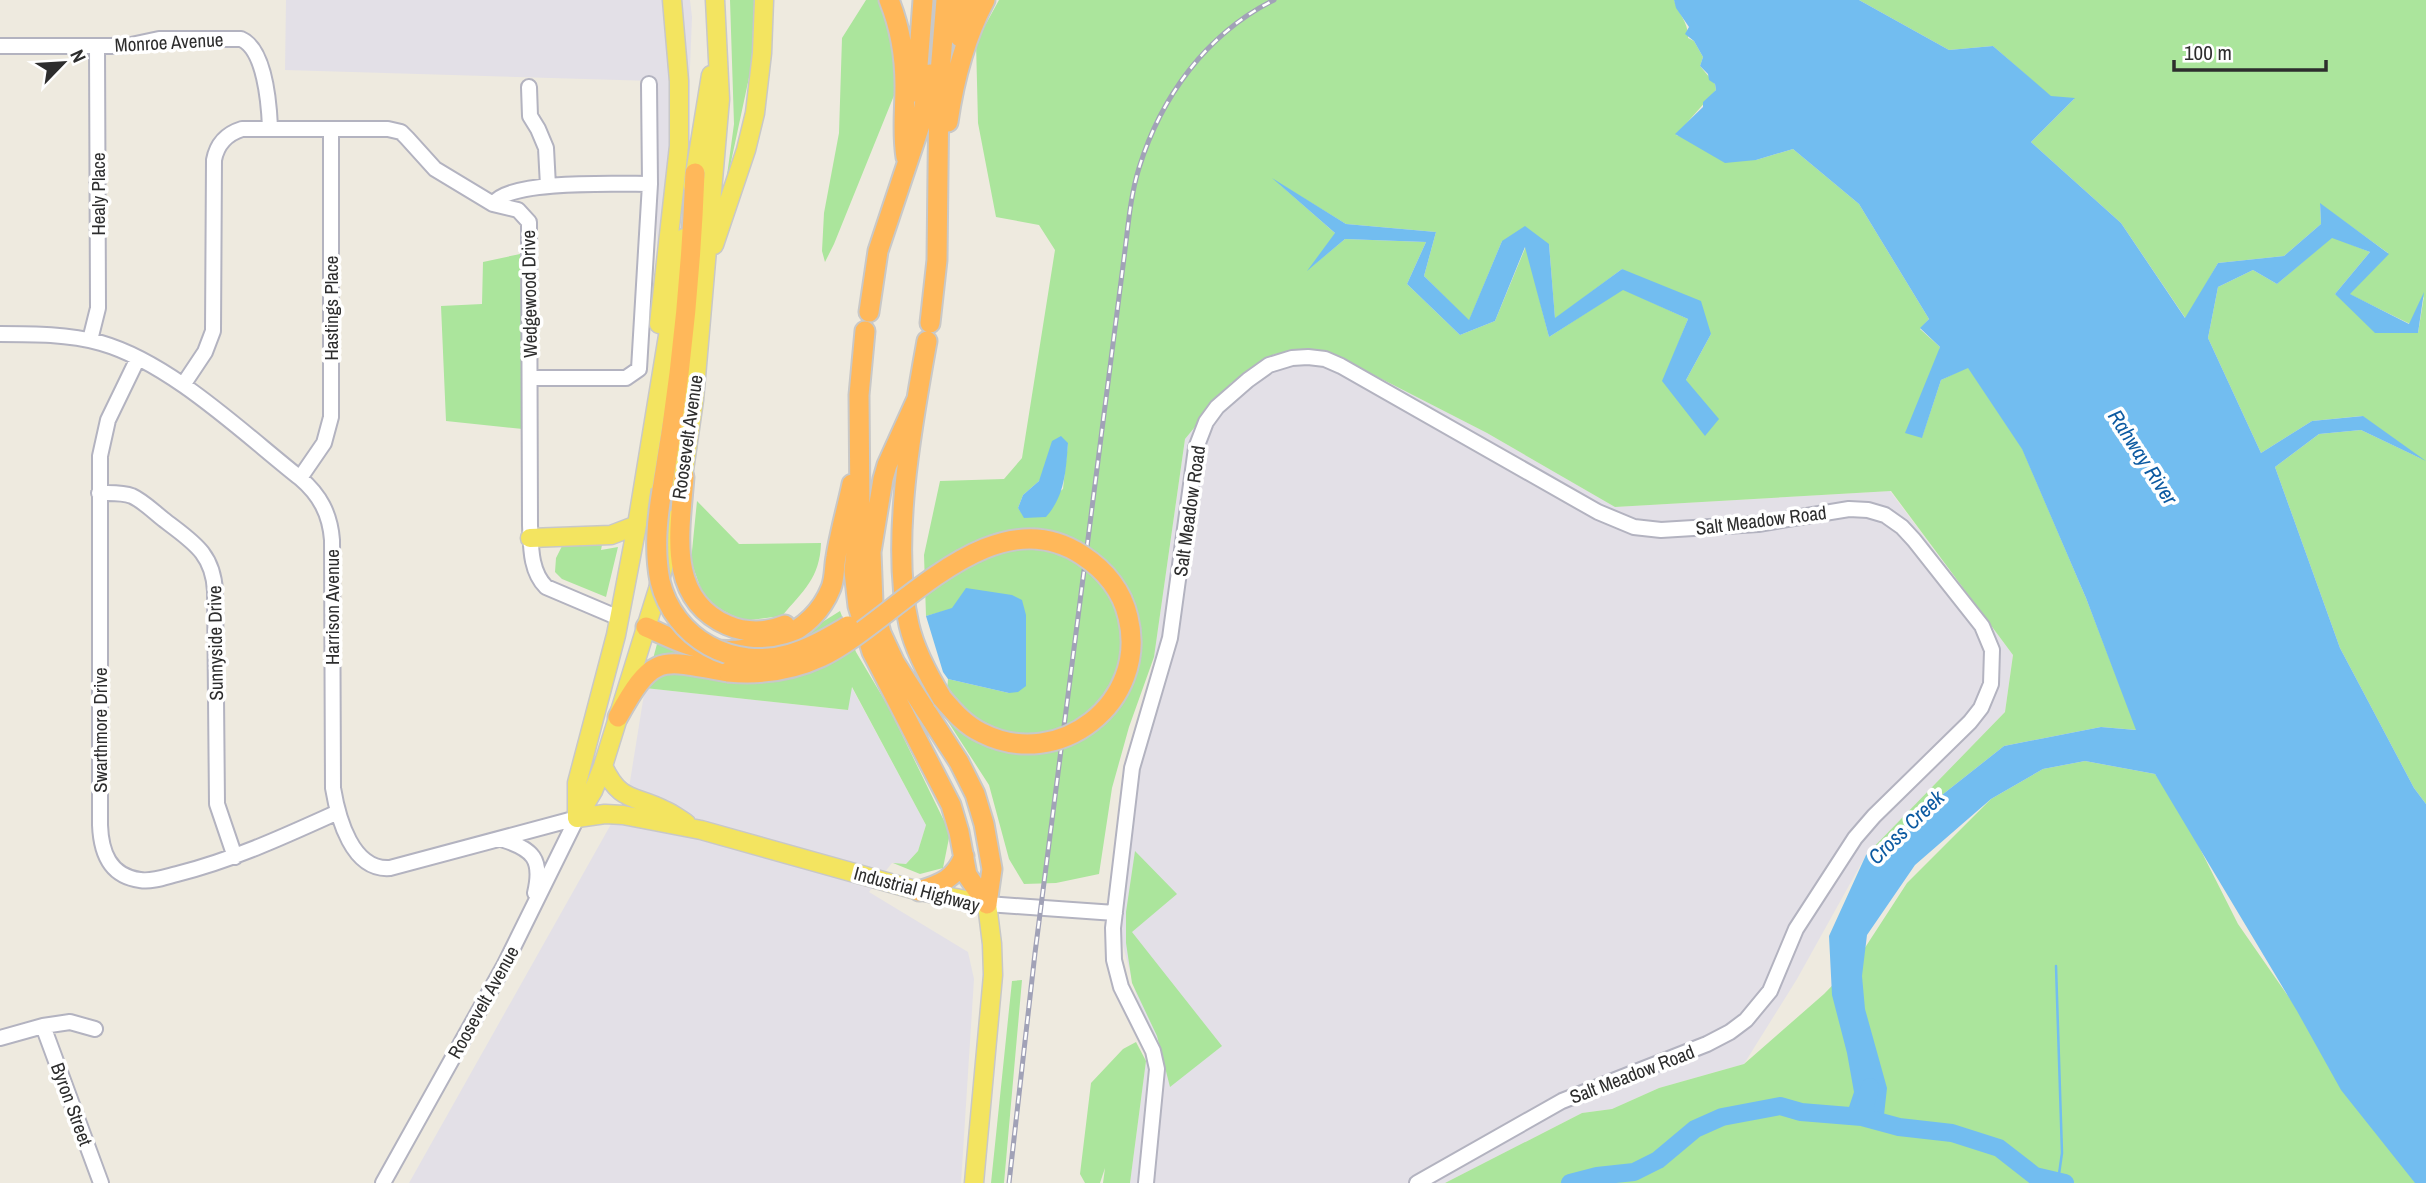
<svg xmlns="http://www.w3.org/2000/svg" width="2426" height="1183" font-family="'Archivo Narrow',sans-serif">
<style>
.industrial{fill:#e3e0e7}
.green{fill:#abe59c;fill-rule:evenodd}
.water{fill:#72bdf0}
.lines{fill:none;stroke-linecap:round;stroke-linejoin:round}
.stream{stroke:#72bdf0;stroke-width:2.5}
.river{stroke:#72bdf0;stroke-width:18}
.minor-casing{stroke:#b3b3c0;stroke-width:18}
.major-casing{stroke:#c8c8c8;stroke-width:21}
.highway-casing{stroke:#c8c8c8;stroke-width:23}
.minor{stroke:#fff;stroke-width:14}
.major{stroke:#f3e460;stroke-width:18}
.highway{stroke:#ffb85a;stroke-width:19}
.rail-casing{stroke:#a1a2b7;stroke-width:5}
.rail{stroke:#fff;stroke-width:2.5;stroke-dasharray:8;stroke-linecap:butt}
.highway-bridge-casing{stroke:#c8c8c8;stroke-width:23;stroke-linecap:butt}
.highway-bridge{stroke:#ffb85a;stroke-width:19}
.labels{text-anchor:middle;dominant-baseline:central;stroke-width:7;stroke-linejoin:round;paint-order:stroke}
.street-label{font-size:19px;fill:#2d2d2d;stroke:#fff}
.water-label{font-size:21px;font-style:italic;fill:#0c5aa1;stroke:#fff}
</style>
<rect width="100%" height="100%" fill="#eeeadf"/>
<path class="industrial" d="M286 0H690L692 17 688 119 663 279 658 278 653 81 285 70Z
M1325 350 1487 433 1615 507 1890 491 2013 655 2005 712 1866 855 1797 979 1744 1064 1659 1088 1612 1109 1582 1113 1445 1183H1130L1146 1061 1139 1005 1120 935 1122 883 1185 439 1231 383 1274 354Z
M851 686 926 825 918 851 906 864 892 863 869 892 968 952 974 979 961 1183H409L628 794 645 688 847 710Z"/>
<path class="green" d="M730 0H754L758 7 760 26 725 190 734 124Z
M866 0H879L894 43 895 93 834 244 825 262 822 251 824 213 839 133 842 38Z
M999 0H1674C1678 13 1689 23 1688 38L1694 41 1703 57 1700 66 1715 84 1716 90 1676 135 1756 160 1793 149 1859 204 1929 319 1920 329 1940 347 1922 437 1941 380 1968 367 2022 448 2086 598 2137 730 2101 727 2004 746 1866 855 2005 712 2013 655 1891 491 1615 507 1487 433 1325 350 1274 354 1231 383 1185 439 1154 657 1129 727 1112 788 1099 874 1056 883 1024 884 1009 859 989 785 945 717 948 679 1009 693 952 609 926 616 924 555 940 481 1004 479 1022 458 1055 250 1039 225 996 217 978 123 976 42ZM1277 182 1346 224 1436 232 1424 276 1469 321 1502 241 1549 244 1555 319 1622 269 1711 334 1686 380 1663 382 1688 319 1623 289 1549 337 1526 246 1495 321 1460 335 1407 284 1426 242 1345 239 1310 268 1336 234ZM1068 443 1063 489 1025 518 1018 508 1023 495 1039 481Z
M1859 0H2426V804L2414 788 2340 648 2275 467 2319 434 2361 430 2422 459 2362 416 2312 421 2261 453 2208 338 2218 287 2253 270 2277 284 2332 237 2370 252 2335 294 2418 333 2424 296 2410 324 2349 294 2388 253 2320 204 2321 224 2284 256 2218 263 2186 319 2121 223 2031 142 2074 99 2051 97 1993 46 1949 50Z
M520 254 523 429 446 421 441 306 482 304 483 262Z
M697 501 739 544 821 543C820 578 803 591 782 616L743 621 705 601 691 561Z
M602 545 601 550 618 547 606 597 562 579 555 572 556 558 562 546Z
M840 611 856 652 888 706 950 833 943 868 920 874 893 863 906 864 918 851 926 825 852 687 848 710 645 688 657 644 687 654 776 651Z
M2085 761 2155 774 2179 807 2238 924 2418 1183H1445L1582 1113 1612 1109 1659 1088 1744 1064 1824 994 1857 960 1907 883 1991 799 2043 769Z
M1135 851 1177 894 1132 932 1222 1046 1170 1087 1157 1036 1132 983 1126 943V912Z
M1022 980 1004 1183H991L1012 981Z
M1136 1042 1146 1061 1130 1183H1103L1105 1168 1100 1183H1085L1080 1174 1091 1083 1123 1049Z"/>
<path class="water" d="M1674 0H1859L1949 50 1993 46 2051 96 2075 98 2031 142 2121 223 2185 318 2218 263 2284 256 2321 224 2320 203 2389 254 2350 294 2409 324 2424 292 2418 333H2375L2335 294 2370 252 2332 238 2277 284 2253 270 2218 287 2208 338 2261 453 2312 421 2363 416 2426 461 2361 430 2319 434 2275 467 2340 648 2414 788 2426 804V1183H2415L2341 1090 2297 1011 2155 774 2085 761 2043 769 1991 799 1915 865 1867 935 1862 976 1865 1009 1887 1088 1884 1115 1849 1107 1854 1092 1847 1053 1832 995 1829 936 1866 855 2004 746 2101 727 2136 730 2086 598 2022 449 1968 368 1941 380 1922 438 1905 433 1940 347 1920 328 1929 319 1859 204 1793 149 1756 160 1725 163 1675 134 1703 107V102L1716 90 1715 84 1709 80 1708 74 1700 66 1703 57 1694 41 1685 34 1689 27 1676 8Z
M1272 178 1346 224 1436 232 1424 276 1469 320 1502 241 1525 226 1549 244 1555 318 1622 269 1701 301 1711 334 1686 380 1719 419 1705 436 1662 381 1688 319 1623 290 1549 337 1525 247 1495 321 1460 335 1407 284 1426 242 1345 239 1307 271 1335 233Z
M1061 436 1068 443C1066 470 1065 496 1046 517L1024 518 1018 508 1023 495 1039 481 1052 441Z
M966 588 1012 595 1022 600 1026 615V686L1018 692 1009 693 948 679 943 672 926 616 952 608Z"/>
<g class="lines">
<path class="stream" d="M2056 966 2062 1153 2058 1181"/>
<path class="river" d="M1862 1117 1899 1127 1952 1133 1999 1148 2035 1176 2065 1183
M1570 1183 1597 1176 1634 1172 1658 1160 1695 1129 1722 1117 1780 1106 1801 1112 1862 1117 1870 1087"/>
<g class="minor-casing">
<path id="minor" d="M0 46H111L131 45 159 39H241C265 49 269 104 270 127
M529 87 530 116 538 129 546 148 548 186
M493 204C509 179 619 184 650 184L649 84
M0 334C34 334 68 334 101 343 171 363 243 433 300 478 320 495 330 514 332 540L333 788C338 818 352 871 390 868L577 818
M90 340 98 308 97 46
M138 358 108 420 100 456V825C101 851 109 876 140 880 152 882 165 877 177 874 233 860 285 836 338 812
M530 378H626L639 369 650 184
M183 385 205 352 213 331 214 160C217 144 226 134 242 129H388L401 132 407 138 435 169 493 204 518 210 529 222 530 525C531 546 530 571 546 587L619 618
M300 478 324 443 331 417V130
M99 493C110 493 122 492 132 496 143 501 153 511 163 519 191 541 213 552 215 591L217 804 235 857
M501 839C533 849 543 859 535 893
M987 904 1115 913
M43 1026 101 1183
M0 1038 43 1026 70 1022 95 1029
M383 1183 504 966 577 818
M1146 1183 1157 1069 1153 1051 1121 987 1114 960 1113 928 1132 768 1170 638 1196 448 1206 422 1217 407 1248 380 1269 365 1292 358 1308 357 1325 359 1341 366 1598 512 1634 527 1661 530 1758 524 1849 509 1868 510 1885 515 1902 527 1914 540 1982 626 1992 650 1991 684 1981 708 1970 722 1874 816 1855 838 1796 929 1770 991 1746 1020 1730 1032 1707 1044 1562 1101 1417 1183"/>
</g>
<g class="major-casing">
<path id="major" d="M693 186 711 75
M714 245 746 150 755 113 762 53 764 0
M659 324 679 146V81L672 0
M681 491 694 400 720 99 715 0
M530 538 611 535 637 525
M603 766C621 804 634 794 666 811 673 814 679 819 686 823
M577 818 593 791 603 766 658 589 675 519
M577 818V783L616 635 637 525 684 238
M577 818 605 814 623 815 701 830 919 891 987 904 992 944 993 975 974 1183"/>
</g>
<g class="highway-casing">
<path id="highway" d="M889 0C900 27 905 57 905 86 905 111 902 133 906 157
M960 37 965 0
M916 92 923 0
M948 122C954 80 965 38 985 0
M869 312 878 251 921 122 930 74
M930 323 937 260 939 85 946 0
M865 331 859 395 860 513 854 571 858 606 872 652 951 805 959 832 967 875 987 904
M927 341C912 424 890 543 909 625 915 651 928 675 942 698
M916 401 887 465 883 479 871 552 873 603 881 633 895 663 959 762 975 794 984 824 992 869 987 904
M684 477C680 531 666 598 727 625 745 633 767 633 785 625
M662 490C680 384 691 280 695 173
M646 627C665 635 685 646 706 649 754 656 812 636 831 588 835 578 834 567 836 557 840 532 847 508 852 484
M618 717C654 652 660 660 728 672
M919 891C941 884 955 879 964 856"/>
</g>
<use href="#minor" class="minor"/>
<use href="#major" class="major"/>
<use href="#highway" class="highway"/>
<g class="rail-casing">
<path id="rail" d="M1009 1183 1035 953 1124 258C1128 228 1130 197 1139 168 1161 97 1206 34 1274 0"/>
</g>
<use href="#rail" class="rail"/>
<g class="highway-bridge-casing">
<path id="highway-bridge" d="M662 490C657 520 654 550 660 581 674 639 733 671 790 654 811 648 829 637 848 626
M728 672C761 675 791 671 821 657 896 621 990 494 1082 555 1105 570 1122 591 1128 617 1149 702 1059 772 982 733 965 725 954 712 942 698"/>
</g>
<use href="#highway-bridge" class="highway-bridge"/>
</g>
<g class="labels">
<g class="street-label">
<text transform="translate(169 42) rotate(-3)">Monroe Avenue</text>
<text transform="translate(98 194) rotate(-90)">Healy Place</text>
<text transform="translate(529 294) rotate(-91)">Wedgewood Drive</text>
<text transform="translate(331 308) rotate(-90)">Hastings Place</text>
<text transform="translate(687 437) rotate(-82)">Roosevelt Avenue</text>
<text transform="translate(1189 511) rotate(-82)">Salt Meadow Road</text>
<text transform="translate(1761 520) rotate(-7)">Salt Meadow Road</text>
<text transform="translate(332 607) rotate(-90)">Harrison Avenue</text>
<text transform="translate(215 643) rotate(-91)">Sunnyside Drive</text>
<text transform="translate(100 730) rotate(-90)">Swarthmore Drive</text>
<text transform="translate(917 889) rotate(15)">Industrial Highway</text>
<text transform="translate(483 1002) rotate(-61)">Roosevelt Avenue</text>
<text transform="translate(1632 1074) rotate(-21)">Salt Meadow Road</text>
<text transform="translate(72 1104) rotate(70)">Byron Street</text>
</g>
<g class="water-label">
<text transform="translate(2143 457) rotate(57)">Rahway River</text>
<text transform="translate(1906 827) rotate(-44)">Cross Creek</text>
</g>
</g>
<g transform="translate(63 63) rotate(65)" stroke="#ffffff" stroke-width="5" paint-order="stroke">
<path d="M0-5L12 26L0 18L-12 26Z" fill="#2d2d2d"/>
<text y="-10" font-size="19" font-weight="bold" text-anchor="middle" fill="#2d2d2d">N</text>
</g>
<path d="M2174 60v10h152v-10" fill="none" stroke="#2d2d2d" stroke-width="3.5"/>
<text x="2184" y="60" font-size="21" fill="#2d2d2d" stroke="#ffffff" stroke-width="5" paint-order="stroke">100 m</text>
</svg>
